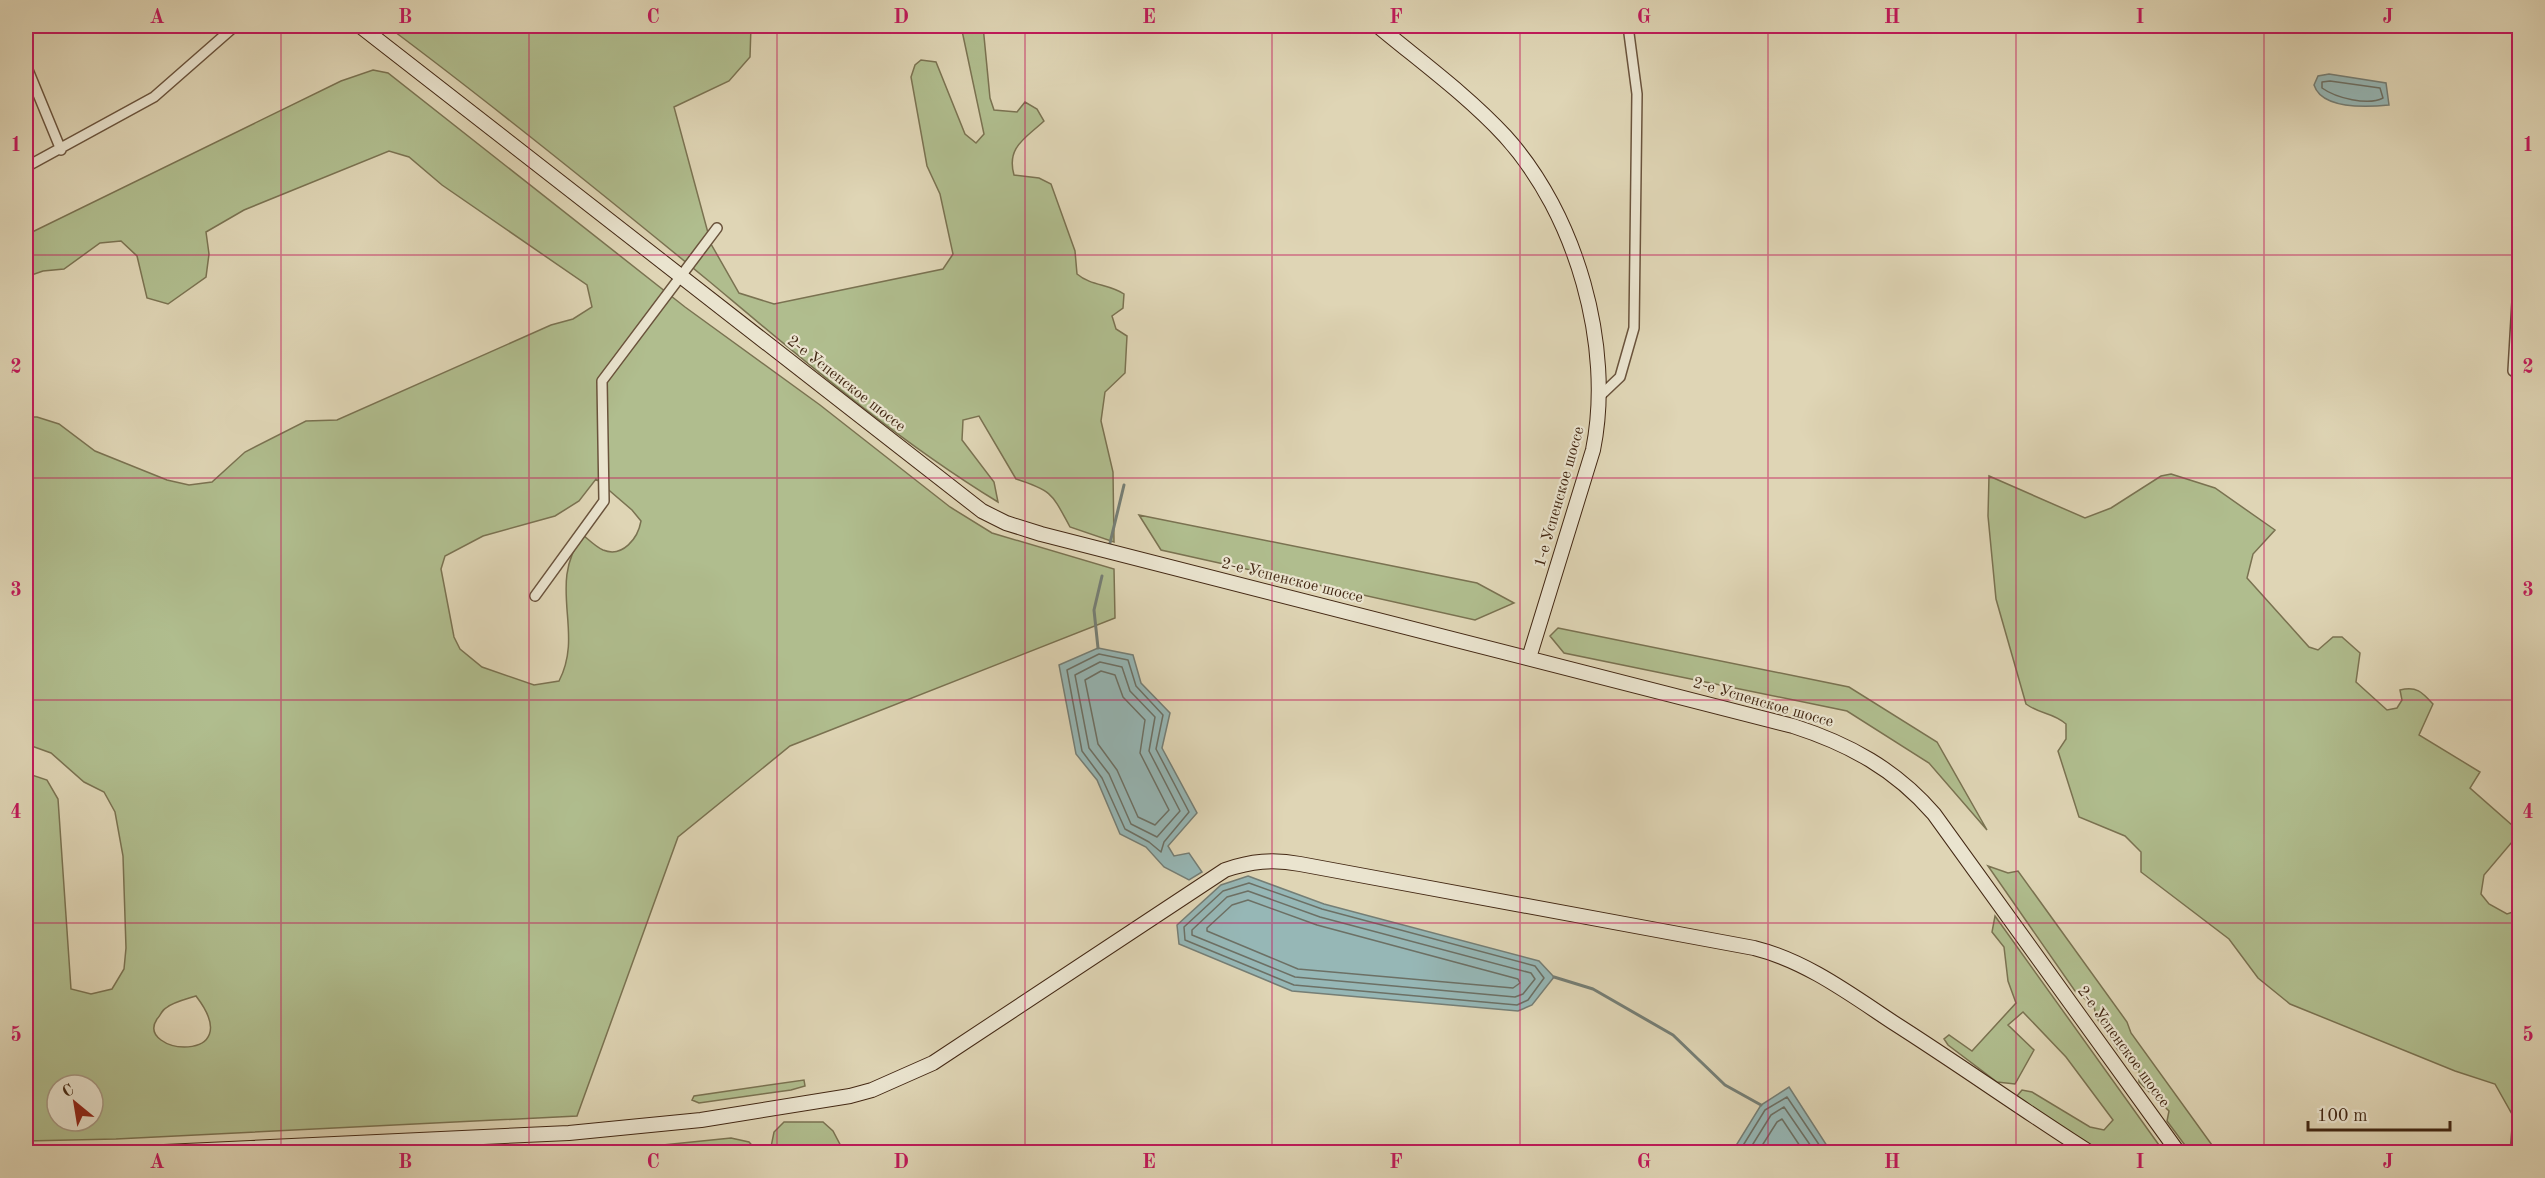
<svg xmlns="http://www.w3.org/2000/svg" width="2545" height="1178" font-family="'Old Standard TT',serif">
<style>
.green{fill:#b0bd8e;stroke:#7a7251;stroke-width:1.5;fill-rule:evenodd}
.water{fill:#96b7b6;stroke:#757e75;stroke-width:1.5}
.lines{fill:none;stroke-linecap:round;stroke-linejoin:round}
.shore{stroke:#6c7065;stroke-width:1.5}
.stream{stroke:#757e75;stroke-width:3}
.street-casing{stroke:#6a533c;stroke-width:12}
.secondary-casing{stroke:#432814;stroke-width:16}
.street{stroke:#eae4cf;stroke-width:9}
.secondary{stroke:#eae4cf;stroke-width:14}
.grid{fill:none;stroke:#c2185b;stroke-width:1.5;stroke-opacity:0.55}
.labels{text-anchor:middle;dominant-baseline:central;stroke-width:4.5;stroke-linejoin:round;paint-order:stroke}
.street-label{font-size:16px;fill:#432814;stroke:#eae4cf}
.neatline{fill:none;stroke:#c2185b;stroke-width:2}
.grid-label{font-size:20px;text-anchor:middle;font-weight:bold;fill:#c2185b}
</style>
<rect width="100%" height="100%" fill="#dfd5b5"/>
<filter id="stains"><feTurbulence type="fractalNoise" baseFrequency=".00333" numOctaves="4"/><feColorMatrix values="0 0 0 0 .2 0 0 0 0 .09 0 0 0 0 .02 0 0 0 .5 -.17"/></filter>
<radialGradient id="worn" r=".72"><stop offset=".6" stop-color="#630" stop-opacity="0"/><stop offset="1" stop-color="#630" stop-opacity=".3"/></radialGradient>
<path class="green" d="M387 26H751L750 57 729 81 674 107 711 244 739 293 774 304 943 269 953 254 940 194 927 166 911 77 915 65 921 60 936 62 965 134 976 143 984 134 961 26H983L990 98 994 110 1017 112 1025 102 1037 109 1044 121C1026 138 1006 147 1014 175L1039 178 1051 184 1075 251 1077 274C1091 286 1109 284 1124 294L1123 308 1112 316 1116 329 1127 336 1125 373 1105 392 1101 421 1113 472 1114 542 1070 527C1052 494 1053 491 1016 479L979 416 963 420 962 440 994 482 998 502C895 439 802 359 710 282 604 195 497 108 387 26Z
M373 70 388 73 685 307 820 405 950 507 992 533 1114 569 1115 618 790 746 678 837 577 1116 116 1139 26 1141V773L47 780 58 799 71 989 91 994 112 989 124 969 126 948 123 856 115 812 104 792 84 782 51 753 26 744V417H37L59 424 95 451 167 480 189 485 212 482 245 452 306 421 337 420 551 325 573 319 592 307 587 285 442 185 409 157 389 151 244 210 206 232 209 254 206 277 168 304 147 298 137 256 121 241 100 243 64 269 43 271 26 277V235L341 81ZM596 479 632 510 641 521C638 538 623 558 603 550 596 547 589 540 583 535 546 585 585 631 559 681L534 685 482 667 460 649 454 637 441 569 445 556 483 536 555 516 579 501ZM196 996C250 1066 134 1054 157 1019 160 1016 162 1010 166 1008 173 1002 187 999 196 996ZM57 1085H93V1121H57Z
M2171 474 2215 488 2275 530 2253 554 2247 578 2309 647 2318 650 2333 637H2342L2360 653 2356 682 2387 710 2397 708 2402 700 2400 690C2417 686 2422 692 2433 704L2419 735 2480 772 2470 788 2513 826 2518 835 2484 875 2481 894 2489 904 2507 914 2519 910V1152H2510L2513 1116 2495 1084 2455 1071 2290 1004 2258 978 2229 939 2141 872V852L2125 836 2079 817 2058 751 2066 739V724C2052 712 2041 715 2026 704L1996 599 1988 516 1989 476 2085 518 2111 508 2161 476Z
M1139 515 1477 583 1514 603 1475 620 1161 550Z
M1558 628 1849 687 1937 742 1987 830 1929 763 1847 711 1564 653 1550 636Z
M1988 866 2008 873 2018 871 2127 1022 2131 1033 2217 1152H2190L2167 1121 2169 1111 2139 1082V1068L2118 1050 2096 1017 2094 1006 2075 991Z
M1995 916 2164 1152H2101L2037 1112 2017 1096 2022 1090 2032 1092 2090 1127 2104 1130 2113 1120 2066 1057 2023 1012 2008 1025 2034 1050 2015 1084 1997 1082 1948 1045 1944 1039 1949 1035 1972 1051 2016 1003 2008 981 2004 947 1992 932Z
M804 1080 805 1086 791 1090 699 1103 692 1100 694 1096Z
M784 1122H823L833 1131 844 1152H594L731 1138 749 1142 758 1152 771 1147 774 1132Z"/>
<path class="water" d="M2329 74 2386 83 2389 105C2368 107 2322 110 2314 85L2318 76Z
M1098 648 1133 655 1141 683 1170 713 1162 748 1197 813 1168 846 1174 856 1189 853 1202 872 1189 880 1164 867 1146 847 1120 834 1097 780 1076 754 1059 665Z
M1248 876 1324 904 1539 961 1554 977 1532 1005 1518 1011 1292 991 1179 944 1177 925 1221 885Z
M1789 1087 1831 1152H1732L1761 1105Z"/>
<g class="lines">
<path class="shore" d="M2330 81 2380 88 2383 98C2368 106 2336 98 2322 88V82Z
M1099 654 1128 660 1136 686 1163 715 1156 749 1189 812 1164 842 1161 852 1149 842 1125 829 1102 778 1082 751 1067 670Z
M1100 662 1122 667 1130 691 1155 717 1149 751 1180 811 1157 837 1131 824 1109 774 1089 748 1075 675Z
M1101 671 1115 675 1123 697 1145 720 1140 753 1169 810 1155 825 1138 817 1117 770 1098 744 1085 680Z
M1249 883 1322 909 1535 966 1544 978 1528 1000 1517 1005 1294 985 1185 940 1184 927 1223 891Z
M1248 891 1320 917 1531 973 1535 979 1523 994 1515 997 1295 977 1192 935V930L1227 897Z
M1248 900 1317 925 1518 979 1520 983 1513 988 1298 969 1207 931V928L1232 905Z
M1739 1152 1765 1110 1787 1097 1824 1152
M1748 1152 1771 1115 1784 1107 1815 1152
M1758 1152 1777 1122 1782 1119 1804 1152"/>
<path class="stream" d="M1110 543 1124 485
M1098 648 1094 610 1102 576
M1554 977 1593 989 1673 1035 1725 1085 1761 1105"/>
<g class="street-casing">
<path id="street" d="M26 65 61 150
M26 167 154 97 235 26
M2513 371 2520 251
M1600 396 1620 377 1634 328 1637 94 1628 26
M535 596 604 501 602 381 717 228"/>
</g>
<g class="secondary-casing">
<path id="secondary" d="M360 26 982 511 1006 523 1041 534 1793 726C1849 744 1895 769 1934 814L2178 1152
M1378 26C1420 61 1467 95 1505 136 1576 214 1614 346 1593 450L1529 658
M164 1152 569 1133 701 1120 850 1096 872 1090 933 1063 1225 870C1251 861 1273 859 1300 864L1754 948C1806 961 1850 994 1894 1023 1960 1065 2023 1110 2089 1152"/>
</g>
<use href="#street" class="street"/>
<use href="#secondary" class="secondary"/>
</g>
<path class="grid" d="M281 26V1152M529 26V1152M777 26V1152M1025 26V1152M1272 26V1152M1520 26V1152M1768 26V1152M2016 26V1152M2264 26V1152M26 255H2520M26 478H2520M26 700H2520M26 923H2520"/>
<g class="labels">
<g class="street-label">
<text transform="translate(846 384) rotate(38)">2-е Успенское шоссе</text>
<text transform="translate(1560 497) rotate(-74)">1-е Успенское шоссе</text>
<text transform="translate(1292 581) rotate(14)">2-е Успенское шоссе</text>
<text transform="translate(1763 703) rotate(16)">2-е Успенское шоссе</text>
<text transform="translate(2123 1047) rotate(54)">2-е Успенское шоссе</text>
</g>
</g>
<rect width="2545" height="1178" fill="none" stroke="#dfd5b5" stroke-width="66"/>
<g transform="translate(75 1103) rotate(330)"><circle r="28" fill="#eae4cf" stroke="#a79984" stroke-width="1.5"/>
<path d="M0-4.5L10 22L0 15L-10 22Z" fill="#8f2418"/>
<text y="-9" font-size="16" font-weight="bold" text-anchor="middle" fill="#432814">С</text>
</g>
<path d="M2308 1121v9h142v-9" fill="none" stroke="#432814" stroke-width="3"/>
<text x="2317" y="1121" font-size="18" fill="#432814" stroke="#eae4cf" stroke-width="4.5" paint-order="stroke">100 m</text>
<rect x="33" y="33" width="2479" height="1112" class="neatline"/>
<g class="grid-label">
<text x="157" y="23">A</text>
<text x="405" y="23">B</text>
<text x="653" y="23">C</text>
<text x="901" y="23">D</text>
<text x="1149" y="23">E</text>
<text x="1396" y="23">F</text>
<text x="1644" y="23">G</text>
<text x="1892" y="23">H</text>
<text x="2140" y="23">I</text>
<text x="2388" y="23">J</text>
<text x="16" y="151">1</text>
<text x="2528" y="151">1</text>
<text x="16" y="373">2</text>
<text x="2528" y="373">2</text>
<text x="16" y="596">3</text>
<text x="2528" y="596">3</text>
<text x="16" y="818">4</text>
<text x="2528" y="818">4</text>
<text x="16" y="1041">5</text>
<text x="2528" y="1041">5</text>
<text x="157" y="1168">A</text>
<text x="405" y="1168">B</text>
<text x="653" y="1168">C</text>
<text x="901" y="1168">D</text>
<text x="1149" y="1168">E</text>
<text x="1396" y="1168">F</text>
<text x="1644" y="1168">G</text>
<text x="1892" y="1168">H</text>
<text x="2140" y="1168">I</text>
<text x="2388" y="1168">J</text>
</g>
<rect width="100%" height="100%" filter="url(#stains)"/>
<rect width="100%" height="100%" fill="url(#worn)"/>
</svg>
